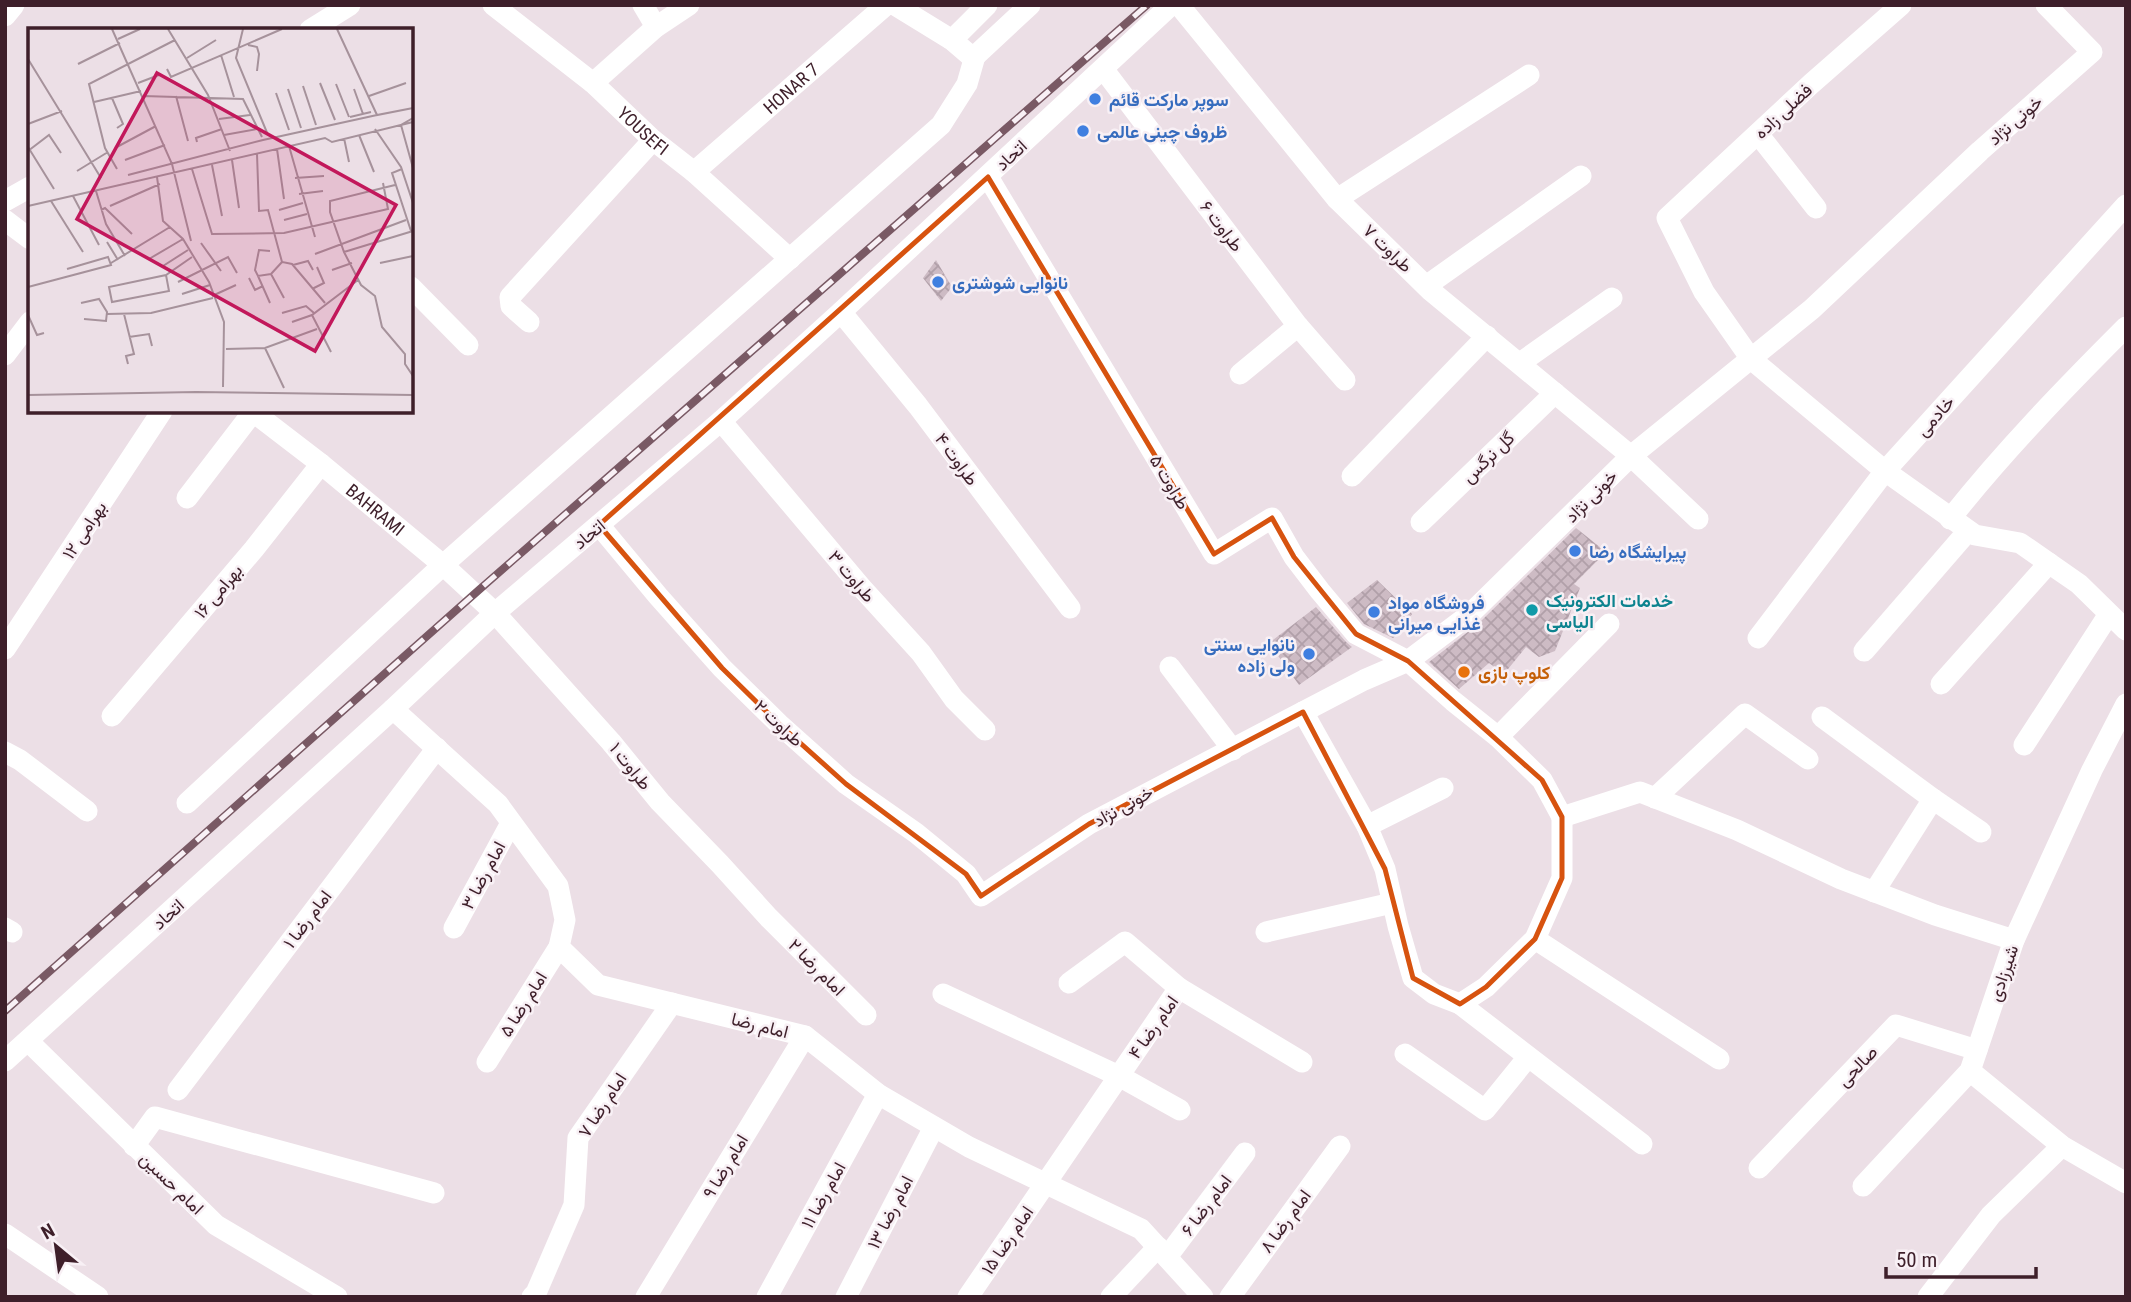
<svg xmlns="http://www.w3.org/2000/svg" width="2131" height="1302" font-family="'Roboto Condensed',Vazirmatn,sans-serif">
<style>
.building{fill:url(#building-cross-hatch)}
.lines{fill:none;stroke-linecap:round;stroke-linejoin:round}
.minor{stroke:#fff;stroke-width:21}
.rail-casing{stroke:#795964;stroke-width:8}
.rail{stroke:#f8f0f5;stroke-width:5;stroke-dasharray:16;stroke-linecap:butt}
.marked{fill:none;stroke:#d7530f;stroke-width:5;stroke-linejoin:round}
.shop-dot{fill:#3f7fe0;stroke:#f8f0f5;stroke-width:2.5}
.culture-dot{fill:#0f9aa8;stroke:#f8f0f5;stroke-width:2.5}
.food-dot{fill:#e8710a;stroke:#f8f0f5;stroke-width:2.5}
.labels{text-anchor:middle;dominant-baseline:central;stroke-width:5;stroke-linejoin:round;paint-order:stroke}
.street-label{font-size:18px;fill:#3e1f2a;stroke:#f8f0f5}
.shop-label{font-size:18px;font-weight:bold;fill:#366cbe;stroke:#f8f0f5;text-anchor:start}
.culture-label{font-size:18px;font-weight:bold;fill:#0d838f;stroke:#f8f0f5;text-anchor:start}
.food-label{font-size:18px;font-weight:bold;fill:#c56008;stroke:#f8f0f5;text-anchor:start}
.inset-road{fill:none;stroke:#a6929b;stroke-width:2}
.view{fill:#c2185b;fill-opacity:0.15;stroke:#c2185b;stroke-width:3.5}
.inset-edge{fill:none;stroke:#3e1f2a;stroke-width:3.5}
</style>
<defs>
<pattern id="building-cross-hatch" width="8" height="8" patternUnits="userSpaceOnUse" patternTransform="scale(1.75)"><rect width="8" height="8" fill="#cdbbc4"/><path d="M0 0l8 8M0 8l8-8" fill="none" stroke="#b1a0a9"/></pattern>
</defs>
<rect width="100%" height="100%" fill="#ecdfe6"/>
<path class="building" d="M936 260 952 287 941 301 923 278Z
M1576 528 1606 552 1574 584 1580 588 1555 651 1539 657 1526 647 1504 674 1489 663 1459 689 1429 662 1478 624Z
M1377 580 1412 614 1402 630 1393 638 1364 624 1347 603Z
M1316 607 1346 642 1352 647 1299 685 1269 643Z"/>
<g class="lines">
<g class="minor">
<path id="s1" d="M493 5 593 83 653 140 694 172 790 259"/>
<path d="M643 5 656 27"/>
<path d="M895 5 952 40 973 58 1030 5"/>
<path d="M1179 5 1337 199 1431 291 1631 456 1698 519"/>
<path d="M1901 5 1811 84 1667 218 1704 292 1751 359 1885 471 1975 535 2020 543 2079 584 2126 630"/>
<path d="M5 16 14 5"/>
<path d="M310 30 350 5"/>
<path d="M952 40 987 5"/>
<path d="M1104 70 1298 326 1345 380"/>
<path d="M593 83 656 27 689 5"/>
<path d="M1758 134 1816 208"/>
<path id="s2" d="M694 172 886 5"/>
<path d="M988 177 1214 554 1272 518 1294 557 1320 591 1356 634 1408 661 1453 701 1498 737 1542 780 1562 817 1640 792 1737 830 1841 879 1935 915 2014 940"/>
<path d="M1337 199 1529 75"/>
<path d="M5 201 30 187"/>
<path d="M5 220 30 239"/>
<path d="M1426 286 1581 176"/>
<path d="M411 287 468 345"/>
<path d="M841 312 918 406 1070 608"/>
<path d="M529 322 511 306 510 297 653 140"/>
<path d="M5 355 30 322"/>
<path d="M1520 363 1612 298"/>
<path d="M1240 374 1298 326"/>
<path id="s3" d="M252 411 321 464 443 565 495 613 611 742 660 802 720 864 769 918 866 1015"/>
<path d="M721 421 861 587 921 653 954 699 985 730"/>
<path d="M1352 476 1487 336"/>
<path d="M187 498 253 412"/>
<path d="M1950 519C2004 451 2065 388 2126 327"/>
<path d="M1421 522 1555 393"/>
<path d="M599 525 658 596 722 668 779 724 846 784 916 833 966 874 981 896 1089 824 1364 680 1408 661 1469 615 1631 456 1812 309 1980 151 2092 52 2046 5"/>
<path d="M1758 638 1885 471 2126 205"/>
<path d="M5 649 162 411"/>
<path d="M1864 651 1968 531"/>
<path d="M1170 667 1233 750"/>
<path d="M1941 684 2049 563"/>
<path d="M393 709 498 804 558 886 565 920 559 947 598 985 805 1036 878 1094 969 1147 1141 1229 1203 1297"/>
<path d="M1303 712 1367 826"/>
<path d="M112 716 254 549 321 464"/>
<path d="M1822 717 1933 799 1874 892"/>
<path d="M1498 737 1609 624"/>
<path d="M2024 745 2109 614"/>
<path d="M5 752 20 760 87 811"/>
<path d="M1443 788 1367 826 1385 869 1398 926 1413 978 1434 994 1460 1004 1486 987 1535 939 1562 878V817"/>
<path d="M1655 798 1745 714 1808 759"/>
<path d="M1933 799 1981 832"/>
<path d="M187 803 443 565 941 125 967 84 975 56"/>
<path d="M5 928 12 932"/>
<path d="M454 928 511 823"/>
<path d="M1266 932 1392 903"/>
<path d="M1535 939 1719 1059"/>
<path d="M1069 983 1125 942 1179 988"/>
<path d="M943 994 1119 1076 1180 1110"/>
<path d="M1460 1004 1642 1144"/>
<path d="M28 1041 216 1225 337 1297"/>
<path d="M1405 1054 1485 1110 1528 1057"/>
<path d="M5 1061 393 709 495 613 721 421 841 312 1171 5"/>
<path d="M487 1062 559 947"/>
<path d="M1970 1071 2062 1146 2126 1183"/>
<path d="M178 1090 437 748"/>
<path d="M134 1146 155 1117 434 1193"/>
<path d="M1759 1168 1896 1025 1977 1050"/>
<path d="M1863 1186 1970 1071 2014 940 2092 770 2126 704"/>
<path d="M5 1234 98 1297"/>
<path d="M1167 1257 1245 1153"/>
<path d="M532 1297 536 1293 574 1205 578 1138 672 1003"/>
<path d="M646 1297 805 1036"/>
<path d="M767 1297 878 1094"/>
<path d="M846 1297 934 1127"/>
<path d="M968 1297 1179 988 1302 1062"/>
<path d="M1111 1297 1158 1247"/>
<path d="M1230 1297 1340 1146"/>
<path d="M1928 1297 1991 1215 2062 1146"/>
</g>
<g class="rail-casing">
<path id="rail" d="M5 1011 480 589 1147 5"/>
</g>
<use href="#rail" class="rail"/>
</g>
<path class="marked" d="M988 177 1214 554 1272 518 1294 557 1356 634 1408 661 1542 780 1562 817V878L1535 939 1486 987 1460 1004 1413 978 1385 869 1303 712 1089 824 981 896 966 874 846 784 779 724 722 668 599 525Z"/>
<g class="shop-dot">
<circle cx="1095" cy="99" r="7"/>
<circle cx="1083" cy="131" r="7"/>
<circle cx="938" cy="282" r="7"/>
<circle cx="1575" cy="551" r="7"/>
<circle cx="1374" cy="612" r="7"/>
<circle cx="1309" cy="654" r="7"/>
</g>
<circle class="culture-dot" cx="1532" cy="610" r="7"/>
<circle class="food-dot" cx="1464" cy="672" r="7"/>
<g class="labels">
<g class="street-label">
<text stroke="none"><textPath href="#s2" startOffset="128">HONAR 7</textPath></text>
<text transform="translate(1783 111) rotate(-43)">فضلی زاده</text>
<text transform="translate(2015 120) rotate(-41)">خونی نژاد</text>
<text stroke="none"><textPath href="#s1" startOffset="196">YOUSEFI</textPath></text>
<text transform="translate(1011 155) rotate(-43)">اتحاد</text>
<text transform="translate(1222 226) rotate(53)">طراوت ۶</text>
<text transform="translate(1388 248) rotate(44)">طراوت ۷</text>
<text transform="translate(1935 416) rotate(-48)">خادمی</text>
<text transform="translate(1488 457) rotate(-44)">گل نرگس</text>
<text transform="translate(957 459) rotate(54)">طراوت ۴</text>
<text transform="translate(1170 482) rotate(59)">طراوت ۵</text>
<text transform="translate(1591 496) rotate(-45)">خونی نژاد</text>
<text stroke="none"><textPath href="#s3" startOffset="158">BAHRAMI</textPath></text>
<text transform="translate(84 530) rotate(-57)">بهرامی ۱۲</text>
<text transform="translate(589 534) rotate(-40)">اتحاد</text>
<text transform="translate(852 576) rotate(50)">طراوت ۳</text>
<text transform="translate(218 591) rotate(-50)">بهرامی ۱۶</text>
<text transform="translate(779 723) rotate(43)">طراوت ۲</text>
<text transform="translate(631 766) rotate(51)">طراوت ۱</text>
<text transform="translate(1123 806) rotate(-29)">خونی نژاد</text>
<text transform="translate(483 875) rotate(-62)">امام رضا ۳</text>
<text transform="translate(168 914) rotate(-42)">اتحاد</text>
<text transform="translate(307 919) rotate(-53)">امام رضا ۱</text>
<text transform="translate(817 967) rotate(45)">امام رضا ۲</text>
<text transform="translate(2003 973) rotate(-71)">شیرزادی</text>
<text transform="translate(523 1004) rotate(-58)">امام رضا ۵</text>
<text transform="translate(760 1025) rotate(14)">امام رضا</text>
<text transform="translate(1153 1027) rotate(-55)">امام رضا ۴</text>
<text transform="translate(1857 1066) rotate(-46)">صالحی</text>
<text transform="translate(602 1105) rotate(-57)">امام رضا ۷</text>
<text transform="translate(725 1166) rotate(-59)">امام رضا ۹</text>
<text transform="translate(172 1183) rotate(44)">امام حسین</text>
<text transform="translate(823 1195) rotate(-61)">امام رضا ۱۱</text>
<text transform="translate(1206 1205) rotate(-53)">امام رضا ۶</text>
<text transform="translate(890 1212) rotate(-63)">امام رضا ۱۳</text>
<text transform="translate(1285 1221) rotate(-54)">امام رضا ۸</text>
<text transform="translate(1007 1240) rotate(-56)">امام رضا ۱۵</text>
</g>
<g class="shop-label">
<text x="1109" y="99">سوپر مارکت قائم</text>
<text x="1097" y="131">ظروف چینی عالمی</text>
<text x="952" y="282">نانوایی شوشتری</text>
<text x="1589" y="551">پیرایشگاه رضا</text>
<text x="1388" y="602">فروشگاه مواد<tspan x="1388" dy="21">غذایی میرانی</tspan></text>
<text x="1295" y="644" text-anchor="end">نانوایی سنتی<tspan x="1295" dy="21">ولی زاده</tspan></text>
</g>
<g class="culture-label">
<text x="1546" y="600">خدمات الکترونیک<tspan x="1546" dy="21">الیاسی</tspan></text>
</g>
<g class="food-label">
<text x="1478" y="672">کلوپ بازی</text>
</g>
</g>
<g transform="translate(28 28)">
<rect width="385" height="385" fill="#ecdfe6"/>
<path class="inset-road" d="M84 1 144 136 163 213M140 1 180 67 202 123M215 1 208 30 240 107M309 1 349 87 385 80M90 11 112 1M220 17 229 19 231 26 229 43M193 27 206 69M159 30 188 12M0 31 73 150M50 36 92 15M139 41 143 49 254 1M110 55 131 47M292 55 307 92M308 56 321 89M275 58 288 97M260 61 273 100M326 61 335 86M248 65 261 102M115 68 215 71 234 109M148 68 160 113M341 68 378 55M84 70 95 96 89 100M66 74 113 63M322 89 343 84M385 90 373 97 385 140M191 91 222 87M0 96 34 83M347 101 373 139 385 175M196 107 229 101M331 107 346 144M316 110 321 134M235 112 349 87M169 114 168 110 194 101M261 118 287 209M0 119 26 161M87 120 128 98M249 121 256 171M0 123 21 107 33 125M229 126 231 183 240 182 254 234 264 236 297 275M97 132 137 117M204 132 211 180M184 137 194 188M89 141 77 120 61 56 147 12M164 141 184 206 256 205 360 181 355 155M374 141 364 145 383 203M49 143 80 124M100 147 235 112M129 149 135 193 155 211 181 254 196 294 195 359M267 150 296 148M367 157 302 173V184L316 224 333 257 347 268 354 299 377 326V336L385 348M68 163 78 196 97 228M271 166 295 163M45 168 71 217M23 173 55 224M0 178 297 110 304 114 385 94M82 178 132 156M73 182 77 180 104 206M251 182 275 175M256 192 279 186M79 214 90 232M173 215 193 243M242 223 231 222 227 242 230 248 243 246 254 234M316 224 385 203M287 226 378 192M121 231 155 211M83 235 142 199M352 235 385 228M265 237 280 233 285 242M135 238 160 222M304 242 324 235M243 246 256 270M138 247 141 263 84 274 81 259 138 247 164 229M230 248 242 275M221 250 227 262 235 258M150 254 200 229 209 245M0 259 83 237 80 229 39 241M284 261 296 255 289 239M154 266 182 257M184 268 208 257M53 275 71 271 79 284 78 293 56 291M254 285 278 278 286 285M79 286 123 285 185 270M96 286 106 326 98 328 100 336M0 287 9 307 16 305M284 287 303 324M264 294 284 287 330 252M101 309 121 306 124 318M237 320 256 360M198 321 237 320 289 301M0 367 168 364 385 367"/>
<path class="view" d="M129 45 368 177 287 323 49 191Z"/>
<rect width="385" height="385" class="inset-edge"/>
</g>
<rect width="2131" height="1302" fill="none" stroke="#3e1f2a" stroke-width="14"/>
<g transform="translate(56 1246) rotate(331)" stroke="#f8f0f5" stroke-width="5" paint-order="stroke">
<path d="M0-5L12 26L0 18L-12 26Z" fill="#3e1f2a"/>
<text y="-10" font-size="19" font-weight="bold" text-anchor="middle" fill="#3e1f2a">N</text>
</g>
<path d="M1886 1267v10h150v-10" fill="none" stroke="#3e1f2a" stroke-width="3.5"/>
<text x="1896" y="1267" font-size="21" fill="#3e1f2a" stroke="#f8f0f5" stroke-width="5" paint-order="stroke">50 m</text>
</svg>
